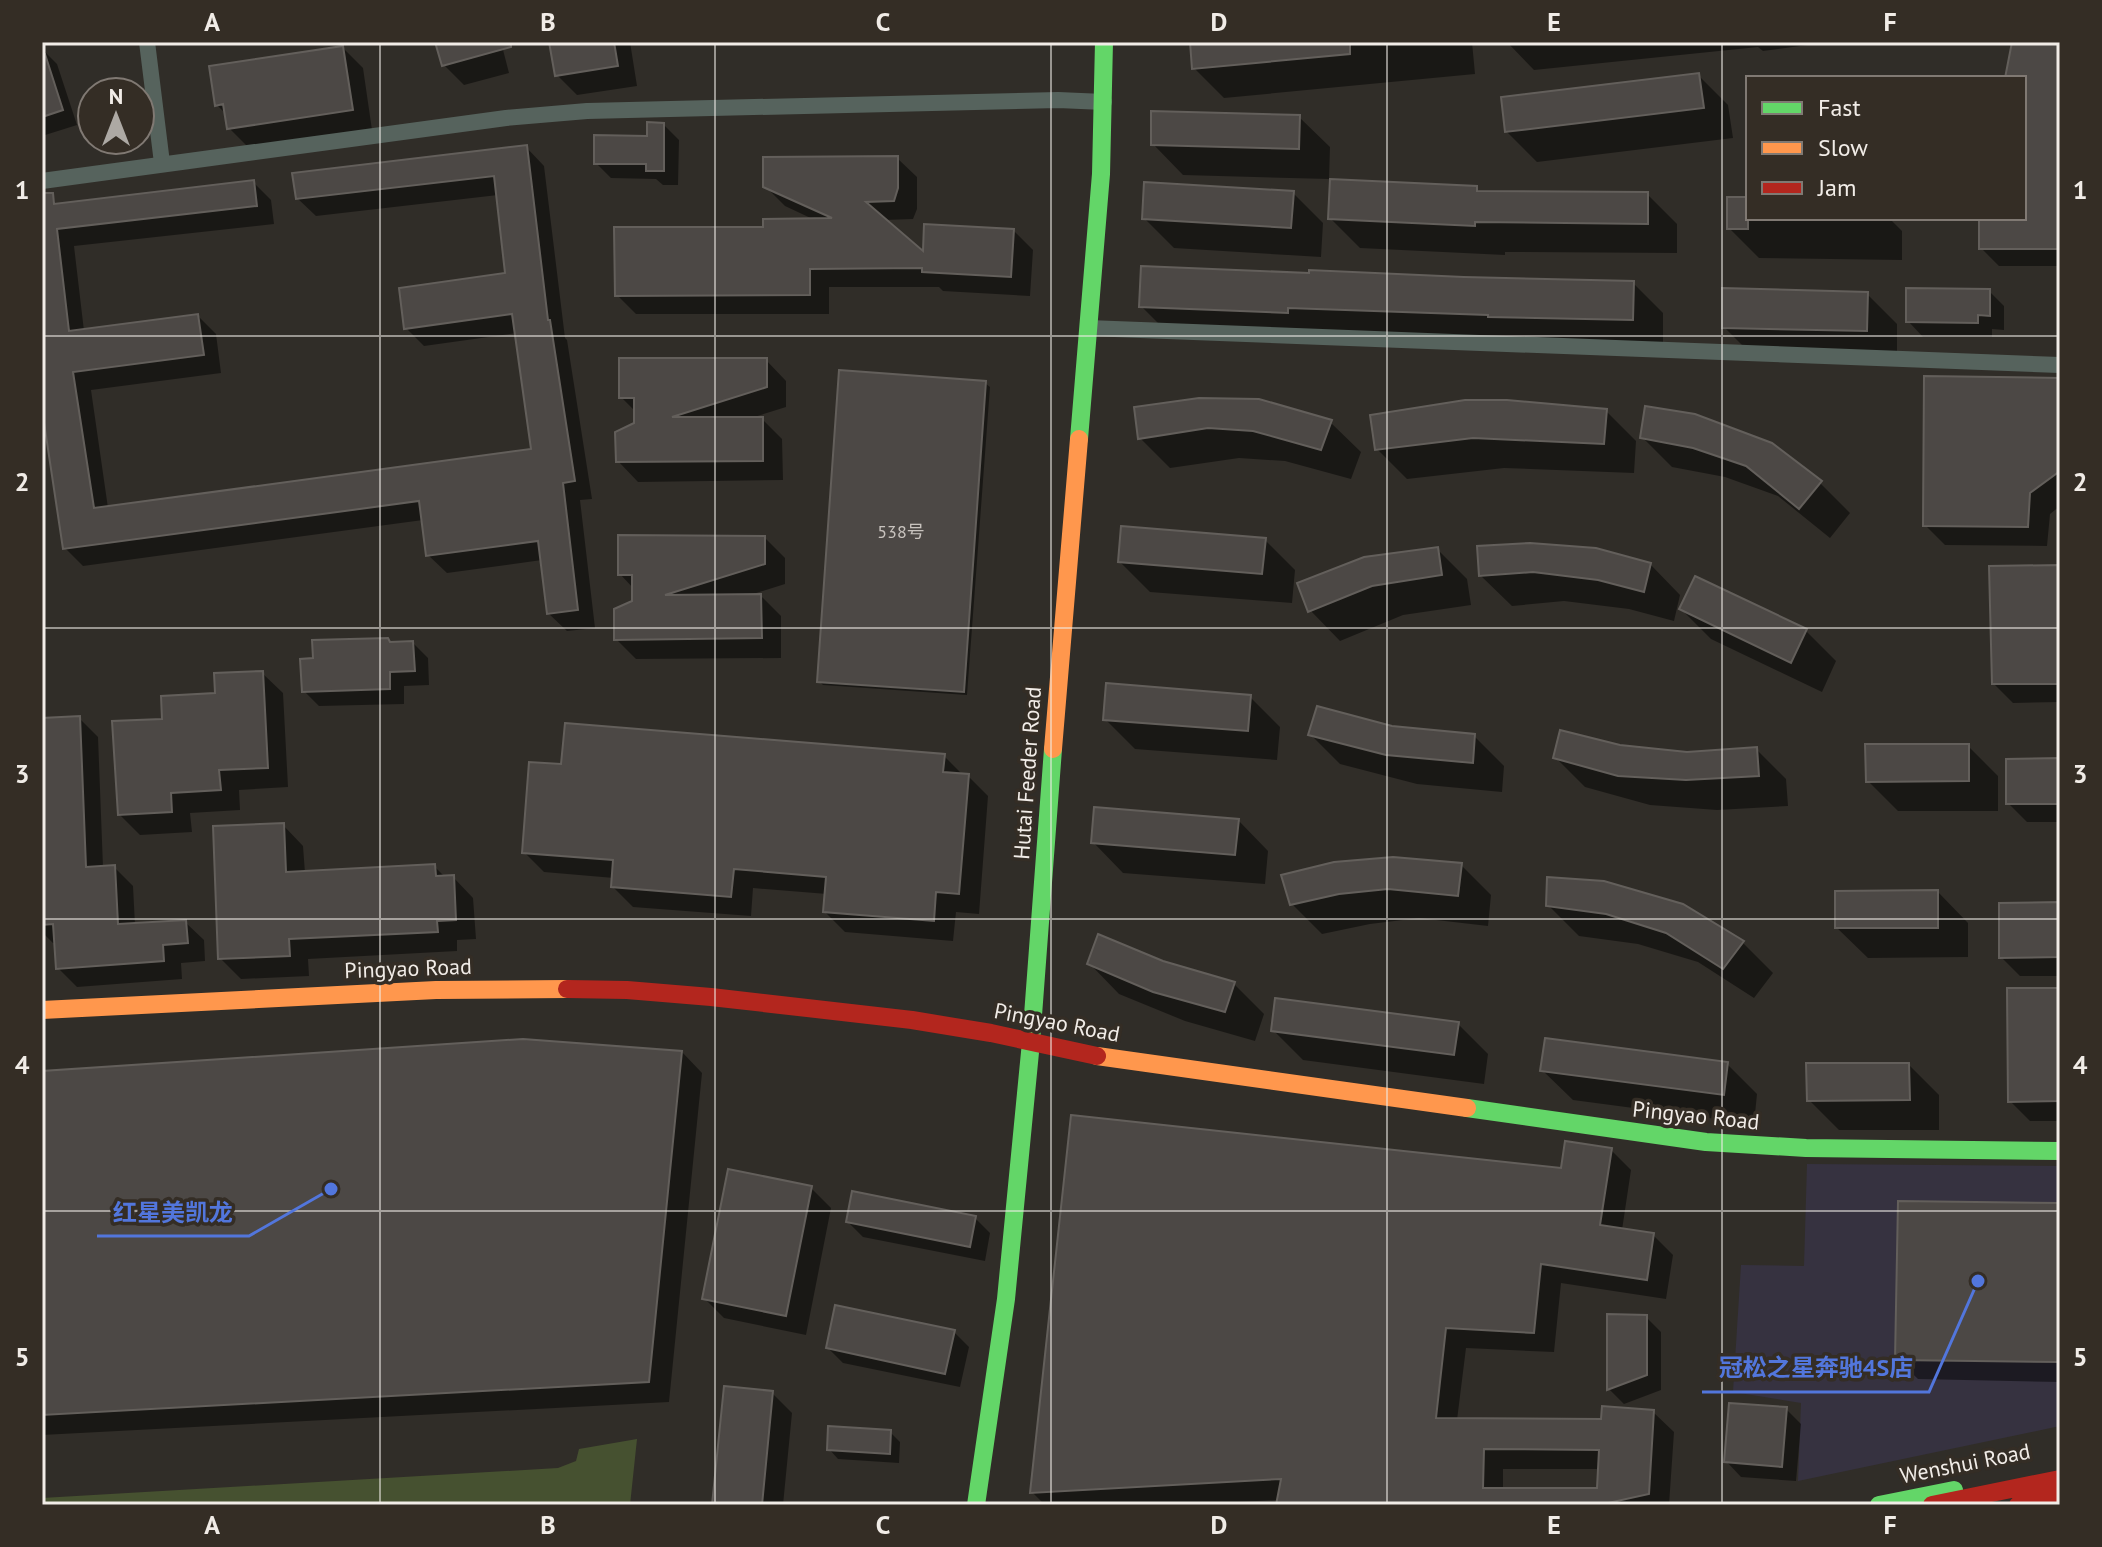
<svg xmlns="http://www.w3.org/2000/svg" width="2102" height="1547" font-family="'PT Sans','Noto Sans SC',sans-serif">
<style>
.commercial{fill:#363240}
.green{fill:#465130}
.shadow{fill:#0007;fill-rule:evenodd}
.building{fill:#4c4845;stroke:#635f5b;stroke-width:2;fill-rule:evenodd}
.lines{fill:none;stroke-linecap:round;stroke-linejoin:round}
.street{stroke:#56635d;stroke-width:16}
.fast{stroke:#63d668;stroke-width:18}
.slow{stroke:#ff974d;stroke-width:18}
.jam{stroke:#b3261e;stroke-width:18}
.grid{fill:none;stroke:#f1ece7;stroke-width:2;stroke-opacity:0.55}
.labels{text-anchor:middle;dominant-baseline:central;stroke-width:7;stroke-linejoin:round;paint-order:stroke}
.number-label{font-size:18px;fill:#c8c3be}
.street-label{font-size:22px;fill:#f1ece7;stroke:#342d25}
.leader{fill:none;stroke:#5276dc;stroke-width:3}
.callout-dot{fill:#5276dc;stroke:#342d25;stroke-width:3}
.callout-label{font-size:24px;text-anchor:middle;font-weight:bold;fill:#5276dc;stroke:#342d25;stroke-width:7;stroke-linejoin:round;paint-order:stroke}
.neatline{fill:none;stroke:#f1ece7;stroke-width:3}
.grid-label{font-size:26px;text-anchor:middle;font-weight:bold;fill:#f1ece7}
</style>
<rect width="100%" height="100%" fill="#302d28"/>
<path class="commercial" d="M1807 1164 2060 1166V1426L1798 1481 1801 1403 1733 1392 1741 1265 1804 1266Z"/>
<path class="green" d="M637 1439 630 1505H42V1498L558 1468 576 1461 579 1449Z"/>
<path class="shadow" d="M437 42H501L509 73 464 85 444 65Z
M552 42H630L637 86 577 95 557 75Z
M1192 42H1472L1475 74 1224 98 1194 68Z
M1507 42H1830L1763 51 1758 47 1534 70Z
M2014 42H2060V266H1999L1981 248V218H2024V78H2008Z
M343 48 363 68 372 130 249 148 229 128 227 115 217 105Z
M42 49 57 64 77 125 42 136Z
M1698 75 1728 105 1733 138 1537 162 1507 132Z
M1768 75 1859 78H1768Z
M1299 117 1330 147 1329 179 1183 175 1153 144Z
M664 125 679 140 678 185H663L656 179 611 178 596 163 649 138Z
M526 147 544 166 565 338 567 340 592 499 580 500 595 628 567 631 548 613 542 560 447 573 428 555 423 520 83 566 65 548 42 401V207L253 182 271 200 274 224 74 246 84 331 198 316 216 334 221 373 91 390 108 508 534 450 517 333 424 346 406 328 507 275 498 195 316 216 297 198Z
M897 158 917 177V209L913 219 884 220 925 256 1013 230 1033 250 1030 296 943 291 939 287H829V314H636L617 295 765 229 817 221 785 206 765 186Z
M1476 188 1480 193 1647 194 1677 224V253L1505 252V255L1360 248 1330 218Z
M1293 193 1323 223 1321 257 1174 248 1144 218Z
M1748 199V218H1889L1902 231V260L1759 258 1729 228Z
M1633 283 1663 313V350L1171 336 1141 306Z
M1989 291 2004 306V330L1992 329V337H1923L1908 321Z
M1867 294 1897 324V360L1754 357 1724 327Z
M766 360 786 381V407L751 418 762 419 782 439 783 480 638 482 618 461 636 425V412L621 397Z
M2060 380V506L2050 514 2047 546 1945 545 1925 525Z
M985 383 990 387 967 695 823 685 819 681Z
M1136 409 1330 422 1361 452 1351 479 1285 461 1239 458 1170 468 1140 438Z
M1606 411 1636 441 1634 473 1504 468 1407 479 1377 449Z
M1695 416 1820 483 1850 513 1830 538 1778 496 1725 477 1672 467 1642 437Z
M765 538 785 558V584L750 595 761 596 781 616V658L636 659 616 639 634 602V589L620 574Z
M1265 540 1295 570 1292 603 1150 592 1120 562Z
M1479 548 1650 564 1680 595 1674 621 1629 609 1564 601 1512 606 1481 576Z
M1437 549 1467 579 1471 605 1403 615 1340 641 1310 610Z
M2060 567V702L2013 703 1994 684Z
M1696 579 1806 631 1836 661 1822 692 1711 639 1681 609Z
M413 643 428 658 429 685 404 686V704L319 706 304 691 391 644Z
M262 673 283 693 288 787 239 790 240 810 190 813 192 832 140 835 119 814 164 721Z
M1250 697 1280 727 1277 760 1135 749 1105 719Z
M79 718 98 737 103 867H114L133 886 135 925 185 922 204 940 205 961 181 963 182 979 77 987 58 968 56 943H53L42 932V720Z
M1392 727 1474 736 1504 766 1502 792 1417 784 1340 764 1310 734Z
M1968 746 1998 776V811H1898L1868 781Z
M1620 747 1687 754 1756 749 1786 779 1788 806 1717 810 1650 805 1585 787 1555 757Z
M944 756 963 775 968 776 988 796 979 914 956 912 953 941 845 932 825 912 827 894 753 888 751 916 633 907 613 887 614 878 544 872 524 852 563 766Z
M2060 760V838V822H2027L2008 803Z
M1238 820 1268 851 1265 884 1123 873 1093 842Z
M283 825 303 846 305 873 434 866 446 878 453 877 473 898 476 939 457 940V951L308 959 309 976 241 979 220 958Z
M1461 865 1491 895 1488 926 1419 918 1370 924 1322 934 1292 904Z
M1938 892 1968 923V957L1868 958 1837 928Z
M2060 904V976H2020L2001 957Z
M1548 905H1682L1743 943 1773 973 1754 998 1698 962 1638 944 1579 936Z
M1089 963H1163L1234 984 1264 1014 1255 1041 1185 1021 1119 994Z
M2060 990V1121H2030L2010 1101Z
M1458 1024 1488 1054 1484 1084 1303 1060 1273 1030Z
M682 1052 702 1073 669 1402 42 1435V1073Z
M1727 1064 1757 1094 1754 1124 1573 1100 1542 1070Z
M1909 1065 1939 1095V1130H1839L1809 1100Z
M1611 1150 1631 1170 1622 1230 1653 1235 1673 1255 1666 1299 1561 1283 1554 1352 1466 1348 1457 1420 1603 1421 1653 1412 1674 1432 1669 1505H1278L1279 1500 1179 1505H1045L1032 1492 1563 1170ZM1503 1469H1600L1599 1490H1503Z
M811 1188 831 1208 806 1335 724 1318 704 1298Z
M2060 1205V1382L1918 1379 1897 1359Z
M975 1218 990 1233 985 1261 863 1237 848 1222Z
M1646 1317 1661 1332V1390L1624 1404 1609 1389Z
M954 1332 969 1347 960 1387 843 1363 828 1348Z
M772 1393 792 1413 783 1505H714Z
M1786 1409 1801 1424 1796 1481 1741 1477 1726 1461Z
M890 1432 900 1442 899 1463 838 1459 829 1449Z"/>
<path class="building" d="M435 42H511V47L442 66Z
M549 42H614L618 66 555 76Z
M1190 42H1350V54L1192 69Z
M2012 42H2060V249H1979V218H2024V78H2005Z
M343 46 353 110 227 129 223 104 215 106 209 66Z
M45 54 63 110 42 117V55Z
M1699 73 1704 108 1505 132 1501 97Z
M1151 111 1300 115 1299 149 1151 145Z
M647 122 664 123V171H646V164H594V135L647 136Z
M527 145 548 320H550L575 481 563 483 578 610 547 614 538 541 426 556 419 501 63 549 42 409V193H53L54 204 254 180 257 206 57 229 69 331 198 314 204 355 73 372 94 508 531 449 512 314 404 329 399 288 505 273 494 176 296 199 292 173Z
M898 156V188L894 201 866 202 923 251 924 224 1014 229 1011 277 922 272V268L810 269V295L615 296 614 227H763V219L832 218 763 187V157Z
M1330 179 1477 186V191L1648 192V224L1475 222V226L1328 219Z
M1144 182 1294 191 1291 228 1142 219Z
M1727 197H1748V229H1727Z
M1141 266 1309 273V270L1464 277 1634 281 1633 320 1488 317V315L1288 308V313L1139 307Z
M1722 288 1868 292 1867 331 1722 328Z
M1906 288 1990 289V316L1978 315V323L1906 322Z
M619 358H767V387L672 417H763V461L616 462 615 432 634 423V398H619Z
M839 370 986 381 964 692 817 682Z
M1924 376 2060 378V471L2030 493 2028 527 1923 526Z
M1199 398 1259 399 1332 420 1321 450 1253 431 1208 428 1138 439 1134 407Z
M1465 400H1507L1607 409 1604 444 1473 438 1375 450 1370 415Z
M1645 406 1695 414 1772 443 1822 481 1799 509 1746 466 1693 448 1640 438Z
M1121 526 1266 538 1262 574 1118 562Z
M618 535 765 536V564L665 595 761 594 762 638 614 640V609L632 601V575H618Z
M1530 543 1596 548 1651 563 1644 592 1598 580 1533 572 1479 576 1477 546Z
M1438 547 1442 575 1372 586 1308 612 1297 583 1364 557Z
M2060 565V684H1992L1989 566Z
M1695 576 1807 629 1791 663 1679 609Z
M388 638 390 642 413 641 415 671 390 672V689L302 692 300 659 313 658 312 640Z
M263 671 268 768 219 770 221 790 171 793 172 812 118 815 112 721 162 719 161 696 215 693 214 673Z
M1106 683 1251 695 1248 731 1103 720Z
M1317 706 1392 726 1475 734 1473 763 1386 755 1308 735Z
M80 716 86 867 115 865 118 924 186 920 188 943 163 945 164 961 56 969 53 924 42 925V718Z
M565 723 945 754 943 772 969 774 959 894 936 892 934 921 823 912 826 877 734 869 731 897 611 887 613 860 522 853 529 762 561 764Z
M1560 730 1620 745 1687 752 1757 747 1759 776 1686 780 1618 776 1553 758Z
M1865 744H1969V781L1866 782Z
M2060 758V804H2006V759Z
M1094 807 1239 819 1235 855 1091 843Z
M284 823 286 872 435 864 436 876 454 875 456 920 437 921 438 932 289 939 290 956 218 959 213 826Z
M1393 857 1462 863 1458 896 1388 889 1339 894 1290 905 1281 875 1334 862Z
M1547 877 1604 881 1683 904 1744 941 1723 969 1666 933 1606 914 1546 906Z
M1938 890V928H1835V891Z
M2060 902V957L1999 958V903Z
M1098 934 1163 961 1235 982 1225 1012 1153 992 1087 964Z
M2007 988H2060V1101L2008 1102Z
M1275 998 1459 1022 1454 1055 1271 1031Z
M1545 1038 1728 1062 1724 1095 1540 1071Z
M523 1039 682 1051 649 1382 42 1415V1071Z
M1806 1063H1909L1910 1100 1807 1101Z
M1071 1115 1561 1168 1565 1141 1612 1148 1600 1225 1654 1233 1647 1280 1541 1264 1534 1333 1446 1328 1436 1418 1601 1419 1602 1406 1654 1410 1649 1494 1599 1505H1276L1281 1479 1030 1493ZM1484 1449 1599 1450 1597 1488H1483Z
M728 1169 812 1186 786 1316 702 1299Z
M852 1191 976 1216 970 1247 846 1222Z
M1898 1201 2060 1203V1362L1895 1360Z
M835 1305 955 1330 945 1374 826 1348Z
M1607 1314 1647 1315V1375L1607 1390Z
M724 1386 773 1391 762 1505H712Z
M1729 1403 1787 1407 1782 1467 1724 1462Z
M828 1426 891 1430 890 1454 827 1450Z"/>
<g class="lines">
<path class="street" d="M147 42 162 163
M42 181 506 118 587 111 1058 100 1104 102
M1088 328 2060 365"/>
<path class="fast" d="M1079 439 1101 174 1104 42
M1467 1108 1706 1142 1806 1148 2060 1151
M976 1505 1006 1299 1031 1042 1053 749
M1879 1505 1954 1490"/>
<path class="slow" d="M1053 749 1079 439
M42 1010 436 990 567 989
M1097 1056 1467 1108"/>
<path class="jam" d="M567 989 627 990 711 997 912 1020 991 1033 1097 1056
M1932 1505 2060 1479
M2018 1505 2060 1497"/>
</g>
<path class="grid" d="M380 42V1505M715 42V1505M1051 42V1505M1387 42V1505M1722 42V1505M42 336H2060M42 628H2060M42 919H2060M42 1211H2060"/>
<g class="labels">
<g class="number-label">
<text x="901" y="531">538号</text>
</g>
<g class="street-label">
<text transform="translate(1027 773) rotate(-86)">Hutai Feeder Road</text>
<text transform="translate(408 968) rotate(-2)">Pingyao Road</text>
<text transform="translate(1057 1022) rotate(11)">Pingyao Road</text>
<text transform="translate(1696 1115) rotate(6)">Pingyao Road</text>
<text transform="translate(1965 1463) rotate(-11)">Wenshui Road</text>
</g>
</g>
<path class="leader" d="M331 1189L249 1236H97M1978 1281L1929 1392H1702"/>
<g class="callout-dot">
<circle cx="331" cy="1189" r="8"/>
<circle cx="1978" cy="1281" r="8"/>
</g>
<g class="callout-label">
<text x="173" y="1221">红星美凯龙</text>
<text x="1816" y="1376">冠松之星奔驰4S店</text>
</g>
<rect width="2102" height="1547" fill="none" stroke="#342d25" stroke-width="88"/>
<rect x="1746" y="76" width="280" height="144" fill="#342d25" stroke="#807973" stroke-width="2"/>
<rect x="1762" y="102" width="40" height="12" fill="#63d668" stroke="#807973" stroke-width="2"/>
<text x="1818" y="116" font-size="24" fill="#f1ece7">Fast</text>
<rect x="1762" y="142" width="40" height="12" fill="#ff974d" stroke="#807973" stroke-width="2"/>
<text x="1818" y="156" font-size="24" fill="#f1ece7">Slow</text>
<rect x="1762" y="182" width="40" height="12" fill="#b3261e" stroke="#807973" stroke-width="2"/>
<text x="1818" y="196" font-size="24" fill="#f1ece7">Jam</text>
<g transform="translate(116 116)"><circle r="38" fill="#342d25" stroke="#807973" stroke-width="2"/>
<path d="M0-6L14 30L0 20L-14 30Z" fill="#ada9a4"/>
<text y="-12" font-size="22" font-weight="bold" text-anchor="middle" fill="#f1ece7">N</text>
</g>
<rect x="44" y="44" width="2014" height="1459" class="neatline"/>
<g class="grid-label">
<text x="212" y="31">A</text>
<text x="548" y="31">B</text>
<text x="883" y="31">C</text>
<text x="1219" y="31">D</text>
<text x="1554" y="31">E</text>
<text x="1890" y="31">F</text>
<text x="22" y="199">1</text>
<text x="2080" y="199">1</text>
<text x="22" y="491">2</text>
<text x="2080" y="491">2</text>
<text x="22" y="783">3</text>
<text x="2080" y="783">3</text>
<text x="22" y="1074">4</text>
<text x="2080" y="1074">4</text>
<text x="22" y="1366">5</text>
<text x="2080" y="1366">5</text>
<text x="212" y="1534">A</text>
<text x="548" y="1534">B</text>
<text x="883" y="1534">C</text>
<text x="1219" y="1534">D</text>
<text x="1554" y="1534">E</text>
<text x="1890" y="1534">F</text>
</g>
</svg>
